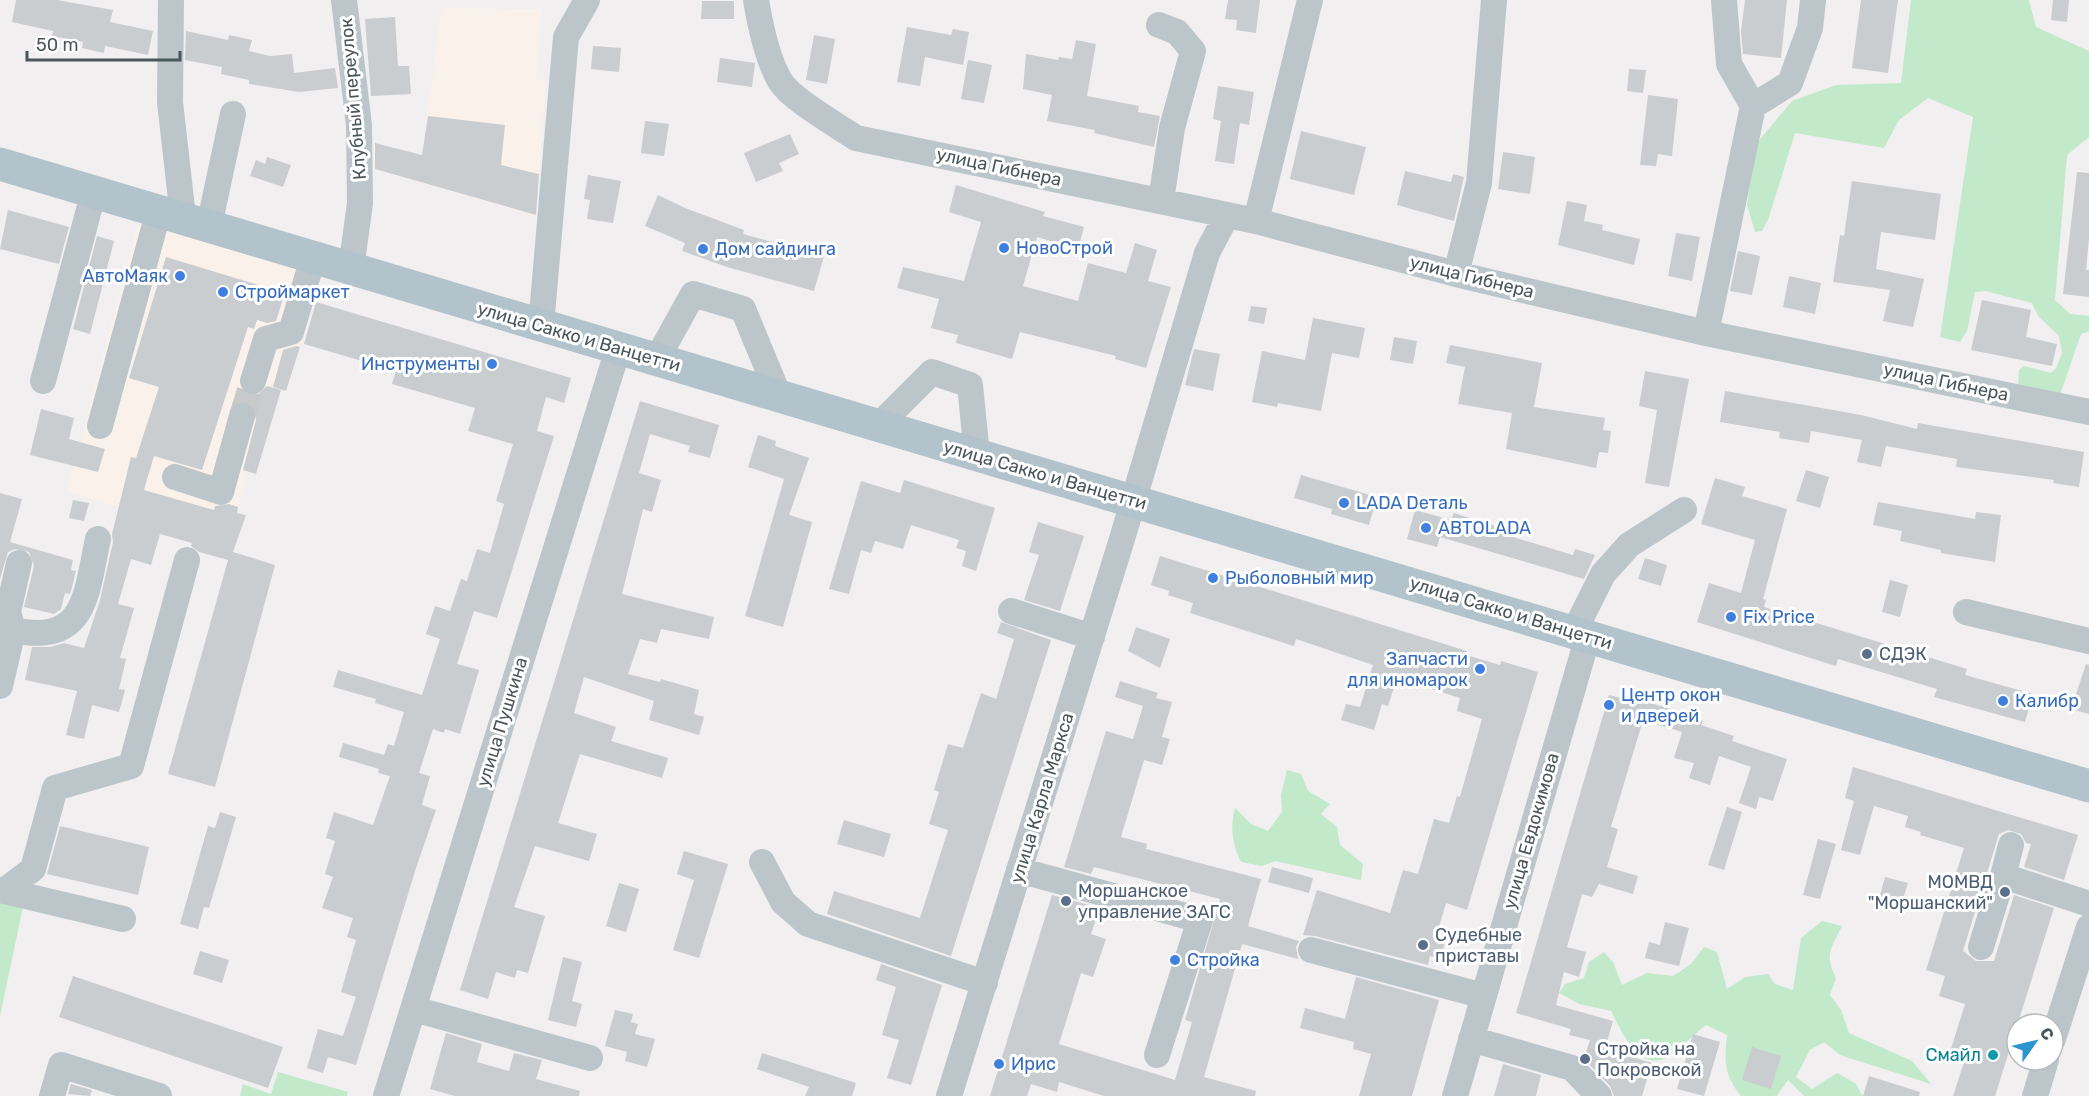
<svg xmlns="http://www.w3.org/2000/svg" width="2089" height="1096" font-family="Rubik,sans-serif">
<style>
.commercial{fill:#faf2ea}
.green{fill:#c2eaca}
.building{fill:#c9cdd0}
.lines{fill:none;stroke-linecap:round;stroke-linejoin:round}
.minor-tunnel{stroke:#c7c9ca;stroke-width:26;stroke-dasharray:26 13;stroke-linecap:butt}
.minor{stroke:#bcc6ca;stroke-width:26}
.major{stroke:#b2c3cb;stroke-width:33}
.shop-dot{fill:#3f7fe0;stroke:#fff;stroke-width:2}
.service-dot{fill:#5c6f8a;stroke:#fff;stroke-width:2}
.culture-dot{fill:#0f9aa8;stroke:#fff;stroke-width:2}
.labels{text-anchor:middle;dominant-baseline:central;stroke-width:6;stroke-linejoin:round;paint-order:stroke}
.street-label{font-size:18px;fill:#49565a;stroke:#fff}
.shop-label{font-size:18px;fill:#366cbe;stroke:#fff;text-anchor:start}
.service-label{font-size:18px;fill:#4e5e75;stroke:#fff;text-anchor:start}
.culture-label{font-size:18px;fill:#0d838f;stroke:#fff;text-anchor:end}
</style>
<rect width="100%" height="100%" fill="#f1eff0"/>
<path class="commercial" d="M442 8 541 9 536 80 546 81 536 216 373 169 375 143 422 155Z
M139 220 323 275 286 392 281 391 256 474 247 472 237 512 246 515 179 524 67 492Z"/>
<path class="green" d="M1911 0H2029L2036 27 2089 51V137L2067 155 2055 300 2070 314 2089 316V331L2081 334 2060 395 2029 392 2018 383 2019 370 2024 366 2051 373 2056 368 2062 353 2059 336 2038 316 2032 303 1985 291 1975 292 1967 331 1960 342 1940 337 1973 117 1928 98 1899 120 1884 148 1795 133 1768 220 1762 231 1755 232 1747 205 1756 144 1792 101 1836 85 1901 83Z
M1287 770 1301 774 1308 791 1330 804 1321 814 1337 827 1340 845 1363 864 1361 880 1275 861 1262 866 1241 862C1232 843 1230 828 1235 808L1251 824 1268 831 1282 812 1281 795Z
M0 903 23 907 0 1016Z
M1822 921 1842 926C1831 948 1824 955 1836 978L1830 995 1841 1010 1849 1033 1912 1061 1931 1084 1840 1055 1824 1042 1810 1050 1796 1077 1812 1089 1837 1073 1855 1083 1863 1096H1804L1788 1080 1777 1096H1741C1724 1075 1724 1061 1727 1035L1706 1025C1698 1031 1672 1056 1667 1058 1638 1071 1621 1030 1611 1011L1579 1004 1559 993 1565 984 1584 978 1589 962 1604 952 1613 962 1622 985 1647 973 1673 976 1691 964 1704 947 1717 952 1727 989 1745 977 1768 974 1775 984 1793 990 1801 938Z
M278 1072 348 1092 347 1096H240L243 1084 271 1094Z"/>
<path class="building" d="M16 0H57L113 10 110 22 153 31 148 55 105 46 104 53 82 48 83 42 52 36 53 31 12 22Z
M1228 0H1260L1256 33 1236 30 1237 20 1225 19Z
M1745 0H1787L1781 58 1743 54 1741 31Z
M1861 0H1898L1888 73 1852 68Z
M2053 0H2069L2067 22 2051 20Z
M702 1H734V19H701Z
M395 17 398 66H409L411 94 371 96 365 19Z
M907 27 951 35 953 29 969 32 963 65 925 57 920 86 897 82Z
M186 31 228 40 229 35 252 40 249 51 270 56 292 54 294 73 335 68 338 88 299 92 249 84V80L221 74 222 67 185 60Z
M814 35 835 39 827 84 806 80Z
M1076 40 1096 44 1087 96 1139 106 1138 112 1160 116 1154 147 1094 133 1095 130 1047 121 1052 95 1023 89 1026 54 1058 60 1059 57 1072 59Z
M593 46 621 48 619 72 591 69Z
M720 58 755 63 752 87 717 82Z
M968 60 992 65 984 103 961 99Z
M1629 69 1646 70 1643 93 1627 91Z
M1218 86 1254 92 1249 125 1240 123 1234 164 1215 161 1221 121 1213 119Z
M1648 95 1678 99 1672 156 1658 154 1656 166 1640 165Z
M428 116 505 125 501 165 539 174 536 215 375 169V143L422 155Z
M645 121 669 124 664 156 641 153Z
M1301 131 1366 147 1354 195 1290 179Z
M790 134 799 154 779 163 783 171 756 182 744 153Z
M1503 152 1535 157 1530 194 1498 189Z
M267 157 291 165 283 187 250 176 256 160 265 164Z
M1405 171 1451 182 1453 174 1464 177 1454 221 1397 205Z
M2077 172 2089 173V238L2086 270H2089V297L2063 294Z
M588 175 621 181 613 223 587 219 590 200 584 199Z
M1852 181 1941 194 1935 240 1881 232 1876 269 1924 279 1913 327 1883 321 1890 290 1833 282 1840 235 1844 236Z
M956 185 1045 212 1043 216 1084 227 1078 249 1037 237 1023 286 1078 301 1088 263 1126 273 1135 243 1157 250 1148 281 1171 287 1146 368 1115 359 1116 356 1020 332 1012 359 956 343 958 335 931 328 939 299 897 288 903 267 964 281 981 222 949 212Z
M658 195 685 208 744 230 743 234 824 256 814 291 727 267 682 251 685 243 645 226Z
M1567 201 1587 205 1584 221 1603 225 1602 230 1640 239 1634 265 1558 245Z
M8 210 69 227 59 264 0 249Z
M1676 233 1700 237 1692 281 1668 276Z
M97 236 114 241 90 334 73 329Z
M1738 251 1760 256 1752 295 1730 291Z
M166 257 285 293 276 321 267 323 257 320 254 329 248 327 202 470 154 456 144 490 214 510 215 506 229 504 238 507 237 513 246 515 233 552 275 565 215 787 168 774 228 560 199 552 191 546 192 543 160 534 151 565 131 559 118 604 134 608 120 658 126 659 119 689 125 690 119 712 92 705 84 739 66 735 77 691 25 680 32 647H50L64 643 84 648 100 600 113 542 112 534 131 457 136 458 159 387 129 378Z
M1789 276 1821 283 1815 314 1783 307Z
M1982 300 2031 310 2026 337 2057 344 2052 366 1971 350Z
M316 302 571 378 564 403 546 397 537 431 554 436 497 618 474 611 457 664 479 670 460 734 445 729 444 733 433 729 419 773 430 776 422 805 436 810 416 868 356 1065 328 1057 323 1073 307 1068 318 1029 343 1036 356 997 341 992 356 940 347 937 353 918 322 908 333 877 325 874 335 841 326 838 334 812 373 825 390 776 378 773 379 769 339 757 343 743 384 755 388 744 394 746 404 712 375 703 376 699 333 687 338 670 422 695 440 639 426 634 435 606 450 611 461 579 467 581 477 549 490 553 504 504 496 501 513 444 468 431 475 408 392 384 396 371 304 344Z
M1251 306 1267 308 1264 324 1248 321Z
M1313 318 1365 328 1359 358 1332 353 1321 411 1278 403 1277 407 1252 402 1262 351 1305 360Z
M1394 337 1417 341 1413 364 1390 360Z
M1450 345 1542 363 1534 407 1605 418 1603 430 1611 431 1608 453 1599 452 1596 468 1506 449 1512 413 1458 404 1465 367 1446 363Z
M296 346 300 347 286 391 273 387 283 350Z
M1194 349 1220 354 1213 391 1185 385Z
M1645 371 1689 379 1669 487 1645 483 1657 410 1639 406Z
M267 386 281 390 256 474 243 470 256 420 253 407 257 395Z
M1725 391 1861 415 1917 429 1918 423 2084 452 2079 487 2053 483 2054 480 1956 467 1957 459 1886 446 1881 467 1857 462 1862 440 1811 431 1809 443 1779 438 1780 432 1720 422Z
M640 401 719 425 710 458 688 452 690 446 650 434 639 473 661 480 652 512 643 509 622 594 714 617 709 639 661 629 657 643 640 639 628 674 660 682 661 679 699 690 694 714 704 717 699 735 649 720 654 701 584 677 574 713 616 727 611 741 668 758 662 778 580 754 558 823 597 834 589 861 535 846 514 907 545 916 528 973 517 970 515 978 496 972 488 999 460 990Z
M41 409 74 418 69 439 105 449 98 472 30 455Z
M758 435 776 441 775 446 809 458 789 515 812 522 783 627 745 616 784 479 748 467Z
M1806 470 1829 477 1820 508 1796 501Z
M1301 475 1377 497 1369 525 1331 514 1332 509 1294 498Z
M1715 478 1745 487 1742 496 1787 509 1763 599 1766 600 1764 607 1967 669 1965 675 2033 694 2025 722 1934 697 1937 689 1838 659 1836 666 1697 622 1709 583 1741 593 1755 540 1701 524Z
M904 480 995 508 976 571 962 566 966 551 956 548 959 540 911 525 903 549 875 541 871 553 861 550 849 594 829 589 861 481 900 493Z
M0 493 22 499 10 542 73 560 71 570 76 571 71 591 70 594 65 593 61 609 54 614 24 607 34 566 29 552 15 549 8 552 0 579Z
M73 500 89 503 84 521 69 518Z
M1878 502 1975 519 1976 512 2001 515 1995 562 1941 553V550L1900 541 1902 531 1873 525Z
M1415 510 1451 520 1454 513 1495 526 1493 531 1573 555 1575 549 1595 555 1584 579 1440 537 1437 547 1407 539Z
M1038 522 1084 536 1060 611 1024 600 1039 555 1029 552Z
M1160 556 1467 651 1466 655 1500 665 1501 661 1538 672 1467 910 1446 903 1435 940 1445 943 1440 959 1430 956 1428 965 1315 936 1303 935 1317 890 1390 913 1403 870 1418 874 1434 819 1449 823 1457 796 1460 797 1482 719 1457 711 1460 698 1397 678 1388 706 1382 704 1374 730 1341 720 1346 704 1360 707 1373 665 1296 639 1294 646 1190 613 1193 603 1168 595 1169 591 1151 585Z
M1645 558 1667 565 1661 586 1638 579Z
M1890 580 1908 585 1900 617 1882 612Z
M1001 622 1051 640 951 956 827 914 834 891 920 918 948 830 929 824 939 792 934 790 948 744 963 748 981 693 996 699 1014 639 997 633Z
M1136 627 1170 639 1160 668 1128 651Z
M2086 664 2089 665V714L2071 709Z
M1120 681 1158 693 1156 698 1172 702 1162 737 1170 739 1162 765 1144 760 1121 837 1147 844 1146 849 1261 879 1248 926 1299 941 1296 947 1298 959 1242 944 1204 1077 1256 1091 1255 1096H1104L1059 1082 1057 1092 1031 1084 1027 1096H990L1052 895 1100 908 1091 934 1106 939 1093 977 1081 973 1059 1044 1175 1080 1192 1022 1185 1020 1220 899 1094 867 1091 874 1064 867 1106 731 1133 739 1143 706 1115 697Z
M1609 695 1632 701 1633 698 1674 710 1703 721 1701 725 1734 736 1732 741 1787 759 1773 801 1759 797 1756 809 1739 803 1751 767 1719 756 1710 785 1689 778 1694 763 1674 758 1682 732 1643 720 1611 827 1618 829 1607 867 1638 876 1633 894 1599 884 1592 897 1582 894 1567 947 1586 952 1579 977 1564 972 1556 1005 1613 1021 1605 1049 1652 1063 1642 1096H1614L1610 1086 1584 1059 1590 1040 1569 1035 1571 1029 1516 1013Z
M1853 767 2078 835 2064 880 2024 867 2031 844 2026 843 2021 834 2008 830 1999 834 1963 951 1976 961H1994L2014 895 2054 908 1995 1096H1953L1966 1056 1950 1052 1965 1004 1939 996 1945 976 1926 970 1964 848 1920 835 1921 832 1905 827 1908 816 1874 806 1860 855 1841 850 1854 801 1845 798Z
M1727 807 1742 812 1724 870 1708 865Z
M220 812 236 817 209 908 204 907 198 929 180 924 208 826 215 828Z
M844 820 891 834 884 857 837 844Z
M60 826 149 847 138 895 47 874Z
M1818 839 1836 844 1820 899 1803 895Z
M684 851 728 864 699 958 673 950 694 880 677 874Z
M1272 867 1313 878 1309 893 1268 882Z
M1885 877 1908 883 1901 905 1879 899Z
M619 883 639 889 626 932 606 926Z
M1665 922 1689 928 1679 966 1645 958 1649 942 1660 945Z
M200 951 229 960 222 983 193 974Z
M563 957 582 962 572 1001 582 1004 576 1027 548 1020Z
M881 964 942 985 911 1085 887 1078 899 1040 882 1035 896 987 876 980Z
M73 976 283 1047 268 1088 59 1017Z
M1356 977 1439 1000 1412 1096H1359L1371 1054 1353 1049 1354 1042 1300 1028 1305 1008 1345 1019Z
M615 1010 633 1014 631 1022 638 1024 635 1034 655 1039 647 1067 625 1061 627 1052 605 1046Z
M446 1033 482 1044 477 1062 509 1071 514 1053 542 1060 536 1079 580 1091 579 1096H455L430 1089Z
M1693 1034 1720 1042 1704 1096 1677 1089Z
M1752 1047 1781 1056 1771 1089 1742 1080Z
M762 1053 856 1083 852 1096H805L809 1087 757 1069Z
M1503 1064 1541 1075 1536 1096H1494Z
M1869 1076 1920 1092 1919 1096H1863Z
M71 1084 92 1090 90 1096 68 1094Z"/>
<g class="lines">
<path class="minor-tunnel" d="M242 416 253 381"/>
<path class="minor" d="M171 0 170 102 183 217
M344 0 359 125 360 203 351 269
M756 0C760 24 768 60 780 81 792 100 837 125 856 138L1256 221 1456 274 1706 333 2089 412
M1724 0 1729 64 1753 106
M1159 25 1177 32 1193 51 1172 128 1161 200
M1256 221 1310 0
M209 226 233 114
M1456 274 1479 183 1494 0
M541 326 566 37 587 0
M1706 333 1753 106 1790 83 1810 28 1813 0
M657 359 693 294 743 309 779 396
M43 381 94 191
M253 381 266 339 291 332 313 258
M100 426 159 210
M878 426 932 372 970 385 977 455
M175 477 221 492 242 416
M1011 611 1092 637
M1966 612 2089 641
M13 630 8 612 19 563
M1574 632 1603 574 1629 545 1684 510
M0 686 13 630C87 646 86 593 98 539
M762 862 783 902 808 924 985 983
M1019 870 1200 920 1157 1055
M2003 876 2011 845
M0 890 123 919
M4 891 33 869 55 788 131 766 187 560
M1981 947 2003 876 2089 904
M1311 950 1484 996
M414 1009 590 1058
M1471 1039 1572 1068 1599 1096
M2053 1039 2089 927
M52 1096 61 1065 159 1096
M386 1096 618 349
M949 1096 1122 539 1207 253 1227 215
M1455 1096 1588 636
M2035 1096 2046 1060"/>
<path class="major" d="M0 164 2089 786"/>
</g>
<g class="shop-dot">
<circle cx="1004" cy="248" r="6"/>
<circle cx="703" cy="249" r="6"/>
<circle cx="180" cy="276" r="6"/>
<circle cx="223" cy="292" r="6"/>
<circle cx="492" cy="364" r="6"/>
<circle cx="1344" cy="503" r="6"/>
<circle cx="1426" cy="528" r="6"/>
<circle cx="1213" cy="578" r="6"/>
<circle cx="1731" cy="617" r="6"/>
<circle cx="1480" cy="669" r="6"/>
<circle cx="2003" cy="701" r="6"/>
<circle cx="1609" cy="705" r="6"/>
<circle cx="1175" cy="960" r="6"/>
<circle cx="999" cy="1064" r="6"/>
</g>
<g class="service-dot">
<circle cx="1867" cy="654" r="6"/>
<circle cx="2005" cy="892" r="6"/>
<circle cx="1066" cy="901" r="6"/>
<circle cx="1423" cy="945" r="6"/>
<circle cx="1585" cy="1059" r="6"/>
</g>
<circle class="culture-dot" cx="1993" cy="1055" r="6"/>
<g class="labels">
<g class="street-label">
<text transform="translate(353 99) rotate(-95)">Клубный переулок</text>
<text transform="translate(999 167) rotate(12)">улица Гибнера</text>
<text transform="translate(1472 277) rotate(14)">улица Гибнера</text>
<text transform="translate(579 337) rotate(16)">улица Сакко и Ванцетти</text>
<text transform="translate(1946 382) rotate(12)">улица Гибнера</text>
<text transform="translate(1045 475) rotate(16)">улица Сакко и Ванцетти</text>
<text transform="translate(1511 613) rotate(17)">улица Сакко и Ванцетти</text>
<text transform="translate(502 722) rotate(-73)">улица Пушкина</text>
<text transform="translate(1042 798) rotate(-73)">улица Карла Маркса</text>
<text transform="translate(1531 831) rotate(-74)">улица Евдокимова</text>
</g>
<g class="shop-label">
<text x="1016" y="248">НовоСтрой</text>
<text x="715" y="249">Дом сайдинга</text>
<text x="168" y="276" text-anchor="end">АвтоМаяк</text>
<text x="235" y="292">Строймаркет</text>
<text x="480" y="364" text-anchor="end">Инструменты</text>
<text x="1356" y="503">LADA Dеталь</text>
<text x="1438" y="528">АВТОLADA</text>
<text x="1225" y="578">Рыболовный мир</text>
<text x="1743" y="617">Fix Price</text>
<text x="1468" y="659" text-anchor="end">Запчасти<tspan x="1468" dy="21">для иномарок</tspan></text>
<text x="1621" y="695">Центр окон<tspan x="1621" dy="21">и дверей</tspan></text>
<text x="2015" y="701">Калибр</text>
<text x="1187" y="960">Стройка</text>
<text x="1011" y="1064">Ирис</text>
</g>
<g class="service-label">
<text x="1879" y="654">СДЭК</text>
<text x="1993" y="882" text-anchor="end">МОМВД<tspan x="1993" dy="21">"Моршанский"</tspan></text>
<text x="1078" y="891">Моршанское<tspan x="1078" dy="21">управление ЗАГС</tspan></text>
<text x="1435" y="935">Судебные<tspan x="1435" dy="21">приставы</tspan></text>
<text x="1597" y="1049">Стройка на<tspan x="1597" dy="21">Покровской</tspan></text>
</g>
<g class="culture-label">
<text x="1981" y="1055">Смайл</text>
</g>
</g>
<g transform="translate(2035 1042) rotate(56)"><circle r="28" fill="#ffffff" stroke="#b6bbbd" stroke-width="1.5"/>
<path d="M0-4.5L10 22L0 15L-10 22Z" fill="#2c94cf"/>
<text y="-9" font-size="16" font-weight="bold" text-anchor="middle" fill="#49565a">С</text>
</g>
<path d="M27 51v9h153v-9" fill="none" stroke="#49565a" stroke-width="3"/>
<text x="36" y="51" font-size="18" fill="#49565a" stroke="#ffffff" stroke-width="4.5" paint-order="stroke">50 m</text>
</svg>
